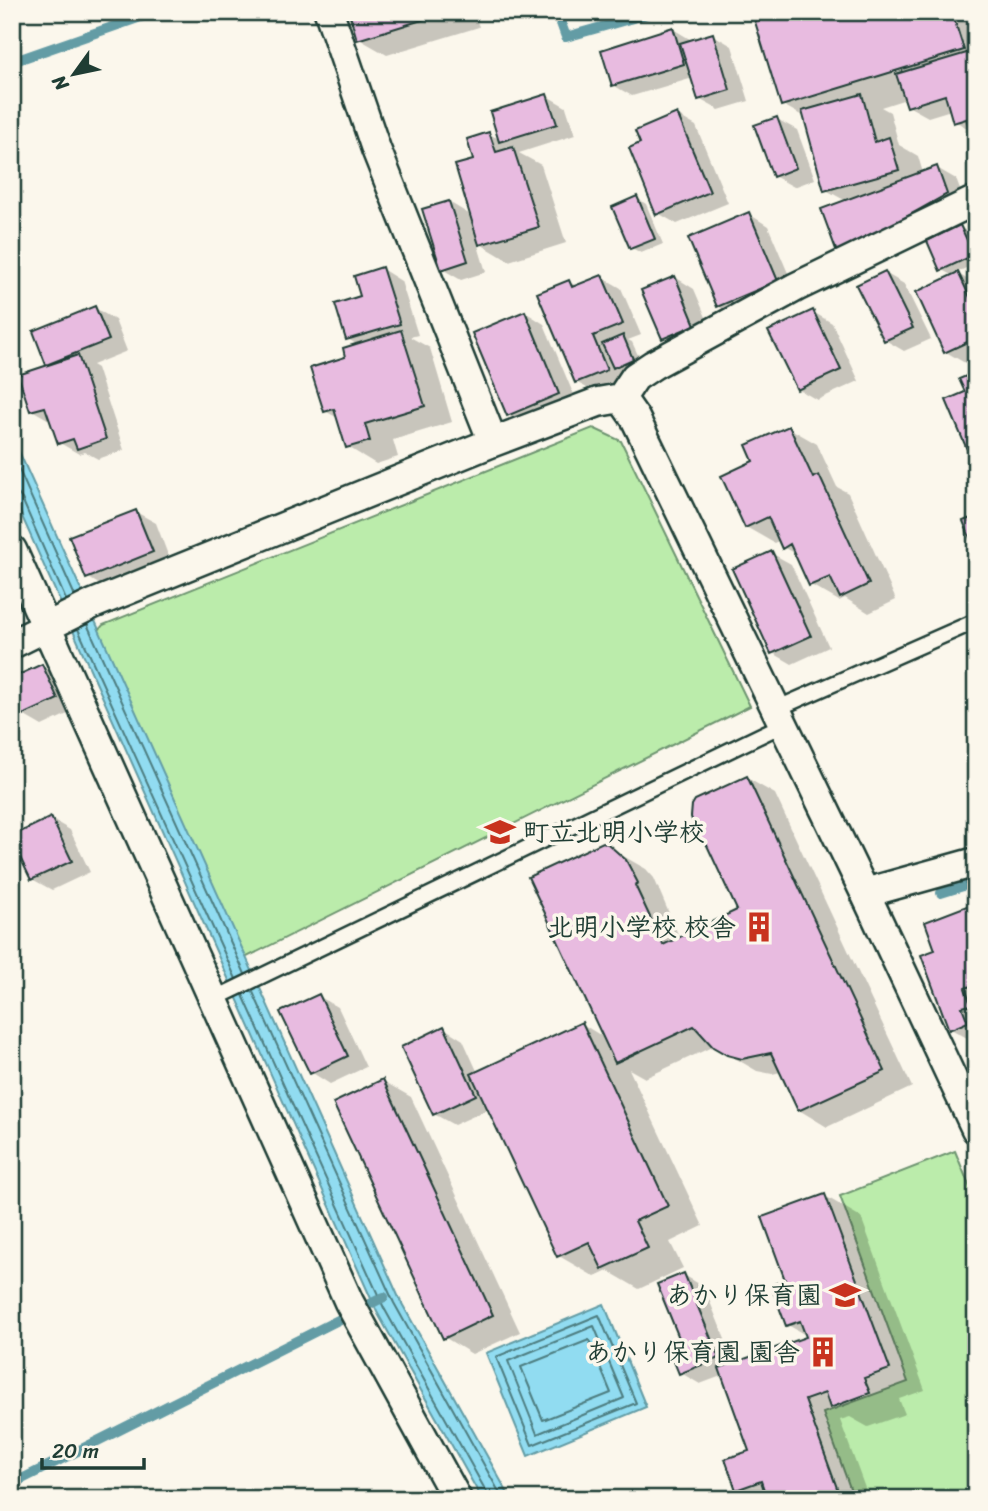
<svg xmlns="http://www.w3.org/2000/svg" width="988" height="1511" font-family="Sriracha,'Klee One',sans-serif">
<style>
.green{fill:#bbecab;stroke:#6d9470;stroke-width:2}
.water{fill:#91dcf1;stroke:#639ca5;stroke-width:2}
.shadow{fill:#0003}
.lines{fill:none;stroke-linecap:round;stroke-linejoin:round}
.shore{stroke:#4d7d80;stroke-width:2}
.stream{stroke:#639ca5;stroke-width:10}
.building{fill:#e8bbe0;stroke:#1f3d34;stroke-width:2}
.lane-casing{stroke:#1f3d34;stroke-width:19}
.street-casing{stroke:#1f3d34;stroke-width:33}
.lane{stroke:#fbf7ec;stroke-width:14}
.street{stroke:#fbf7ec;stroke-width:28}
.labels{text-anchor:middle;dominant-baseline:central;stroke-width:7;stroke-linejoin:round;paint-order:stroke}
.poi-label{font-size:26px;font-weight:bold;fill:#1f3d34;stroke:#fbf7ec;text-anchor:end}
</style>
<rect width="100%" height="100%" fill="#fbf7ec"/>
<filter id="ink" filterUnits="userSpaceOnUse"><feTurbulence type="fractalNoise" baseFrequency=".0143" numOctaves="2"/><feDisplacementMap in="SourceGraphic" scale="14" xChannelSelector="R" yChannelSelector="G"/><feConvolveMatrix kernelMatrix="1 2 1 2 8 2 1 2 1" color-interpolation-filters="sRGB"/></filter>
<g filter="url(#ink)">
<path class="green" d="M593 428 621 441 750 706 245 958 98 631 103 625Z
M955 1151 976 1202V1499H854L823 1413 908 1382 840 1196Z"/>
<path class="water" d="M12 436 400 1300 511 1499H482L377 1312 12 494Z
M604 1304 646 1407 528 1456 486 1353Z"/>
<path class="shadow" d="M90 12H153V13L113 25Z
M351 12H474L479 27 387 55 359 39Z
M754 12H976V141L972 131 955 121 951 110 928 117 908 106 906 99 881 107 890 112 899 145 918 156 923 173 937 168 956 179 966 206 858 265 846 201 826 190 806 118 783 105Z
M673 29 693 41 713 35 732 46 749 101 719 110 699 99 693 78 632 96 613 85Z
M547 96 566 107 575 135 519 153 541 165 566 243 509 261 477 242 486 272 461 280 442 269 449 202 472 216 475 161 489 134 501 140Z
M677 115 696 126 728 203 677 224 658 213 642 144Z
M777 119 797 130 815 179 794 187 774 176Z
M637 198 646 204 663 244 641 253 632 248Z
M749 214 768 226 796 292 738 317 718 306Z
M960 227 969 233 976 246V263L956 273 976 284V358L965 363 946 352 953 276 942 270Z
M382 269 401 281 418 335 410 337 430 348 452 422 393 440 398 457 376 464 348 447 338 418 325 411 348 358 358 345 348 339 362 297Z
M885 273 904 284 931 339 904 351 885 340Z
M602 277 621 288 641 335 628 340 632 342 642 364 625 381 596 393 576 382 569 282 578 287Z
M675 277 694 289 714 336 683 348 663 337Z
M95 308 115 320 127 351 92 365 97 368 124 450 98 459 85 452 79 454 60 443 51 421 32 410 48 367 35 332Z
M525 312 544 324 578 405 528 426 508 415Z
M813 312 832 323 859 381 817 400 798 389Z
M789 428 817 444 837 487 848 493 896 600 869 613 845 598 839 601 811 585 797 555 783 547 780 540 774 543 746 527 756 462Z
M136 512 156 523 171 563 107 589 87 577Z
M771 553 791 564 829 647 792 664 773 653Z
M42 666 62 677 76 710 42 726 23 715Z
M747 778 775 794 912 1087 827 1127 799 1110 781 1072 772 1074 757 1071 714 1046 645 1078 629 1069 703 1226 670 1242 683 1268 639 1289 608 1271 595 1277 559 1256 489 1109 454 1125 434 1114 444 1028 463 1040 478 1073 582 1024 605 1038 602 844 646 869 654 878 680 939 739 911 708 844 703 841Z
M51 819 70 830 90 872 52 890 32 879Z
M972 906 976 908V1043L951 1029 937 951Z
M318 996 338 1007 366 1067 330 1084 311 1072Z
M383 1081 411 1097 520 1332 472 1354 444 1337Z
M825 1196 861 1217 925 1390 899 1399 905 1414 868 1427 850 1417 840 1420 869 1499H756L738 1489 752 1452 724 1375 700 1384 681 1373 688 1356 684 1275 704 1287 735 1364 809 1337 788 1325 787 1281Z"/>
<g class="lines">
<path class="shore" d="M12 454 75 596
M12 494H18L22 499 66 600
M87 624 245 974
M78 629 236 979
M252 990 394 1303 503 1499
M243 995 384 1308 487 1493 488 1499
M599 1315 636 1403 532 1445 496 1357Z
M594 1326 624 1398 537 1434 508 1361Z
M589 1340 611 1393 543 1420 521 1367Z"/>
<path class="stream" d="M557 12 566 37 654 12
M12 62 155 12
M941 893 976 882
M12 1466 19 1480
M12 1484 384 1297"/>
</g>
<path class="building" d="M349 12H448L357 40Z
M752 12H952L964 50 781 106Z
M673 27 684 64 612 86 601 50Z
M713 33 730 90 698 100 680 43Z
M970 52 976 72V116L953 123 945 95 907 107 896 74Z
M547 94 557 124 499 142 490 112Z
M862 94 875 142 889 137 899 170 824 191 802 111Z
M677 113 710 192 656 215 629 148 640 143 635 131Z
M777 117 796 168 773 177 754 125Z
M976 118V146L967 121Z
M489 132 496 152 513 147 539 227 479 245 455 165 473 160 467 139Z
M937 166 947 194 838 255 821 209Z
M637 196 655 239 630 249 612 207Z
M449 201 468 261 441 270 422 209Z
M749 212 778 281 717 307 688 238Z
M960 225 974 255 940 271 927 241Z
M382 267 400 324 346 340 335 304 360 296 354 276Z
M885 271 913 328 884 341 856 285Z
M958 272 976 310V338L944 353 916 292Z
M602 275 623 324 593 336 607 370 575 383 537 293 569 280 572 287Z
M675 276 695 325 662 339 641 290Z
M95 306 109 340 46 365 33 331Z
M813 310 841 370 797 390 768 331Z
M525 311 559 394 507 416 472 333Z
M401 330 425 406 365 424 370 441 346 448 334 409 324 412 310 368 345 357 343 348Z
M623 335 633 359 613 368 602 344Z
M78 355 106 439 77 449 73 439 58 444 45 407 30 411 18 375Z
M976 372V465L974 466 946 400 965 392 959 379Z
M789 426 813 478 819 475 869 584 840 598 830 577 809 586 790 544 782 549 768 517 745 528 721 476 753 461 746 445Z
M136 510 153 552 86 579 69 536Z
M976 516V552L963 521Z
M772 551 811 636 771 654 732 569Z
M42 664 58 699 21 716 12 696V678Z
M747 776 885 1071 798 1111 771 1053 742 1059 727 1055 713 1047 694 1026 615 1063 528 877 603 842 608 844 626 860 638 883 635 885 663 945 737 910 705 841 702 842 696 831 691 817 692 805 695 800Z
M51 817 72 861 31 880 12 841V836Z
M972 904 976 914V984L965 988 971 1005 962 1007 968 1022 949 1030 921 955 935 950 925 922Z
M319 994 348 1056 310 1074 280 1012Z
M582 1022 668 1206 635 1221 648 1248 602 1269 589 1242 557 1257 471 1074Z
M444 1026 476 1095 433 1115 401 1047Z
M383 1079 493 1315 443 1339 333 1103Z
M825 1194 890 1369 864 1378 870 1393 830 1408 825 1393 805 1400 841 1499H767L761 1481 736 1490 725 1459 749 1451 719 1368 806 1337 800 1321 786 1326 771 1285 785 1280 762 1217Z
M684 1273 719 1358 679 1374 673 1359 686 1355 657 1284Z"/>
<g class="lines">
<g class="lane-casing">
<path id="lane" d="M776 709 976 621
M214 999 784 724"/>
</g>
<g class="street-casing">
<path id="street" d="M329 12 376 149 493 442
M621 398 635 418 865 893 976 1129
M12 550 349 1302 457 1499
M12 644 93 604 493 442 598 402 621 398 635 377 653 365 796 287 976 200
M865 893 976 862"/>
</g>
<use href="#lane" class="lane"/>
<use href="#street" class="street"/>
</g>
</g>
<defs>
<g id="school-bare" transform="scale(2.415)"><path d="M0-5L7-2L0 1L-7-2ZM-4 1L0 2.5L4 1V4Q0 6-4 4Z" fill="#c8321e" stroke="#fbf7ec" stroke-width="2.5" paint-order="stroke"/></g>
<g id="building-bare" transform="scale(2.415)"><path d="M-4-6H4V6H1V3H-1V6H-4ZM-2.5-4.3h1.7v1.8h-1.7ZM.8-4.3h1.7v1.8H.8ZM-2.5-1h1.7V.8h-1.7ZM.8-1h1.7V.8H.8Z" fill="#c8321e" stroke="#fbf7ec" stroke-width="2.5" paint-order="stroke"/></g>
</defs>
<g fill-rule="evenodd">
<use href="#school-bare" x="500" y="832"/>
<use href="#building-bare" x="759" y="927"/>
<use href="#school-bare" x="845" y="1295"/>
<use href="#building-bare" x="823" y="1352"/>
</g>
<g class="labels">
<g class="poi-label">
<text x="523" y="832" text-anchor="start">町立北明小学校</text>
<text x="736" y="927">北明小学校 校舎</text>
<text x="822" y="1295">あかり保育園</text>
<text x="800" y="1352">あかり保育園 園舎</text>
</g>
</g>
<rect width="988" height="1511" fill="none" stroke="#fbf7ec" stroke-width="42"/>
<rect x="21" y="21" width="946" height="1469" fill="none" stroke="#1f3d34" stroke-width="2.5" filter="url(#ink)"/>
<g transform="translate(74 74) rotate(237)" stroke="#fbf7ec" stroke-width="5" paint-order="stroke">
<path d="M0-5L12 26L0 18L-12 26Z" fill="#1f3d34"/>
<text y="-10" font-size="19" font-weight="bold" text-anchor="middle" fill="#1f3d34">N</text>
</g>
<path d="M42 1458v10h102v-10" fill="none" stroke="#1f3d34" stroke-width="3.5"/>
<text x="52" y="1458" font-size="21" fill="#1f3d34" stroke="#fbf7ec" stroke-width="5" paint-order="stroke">20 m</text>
</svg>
